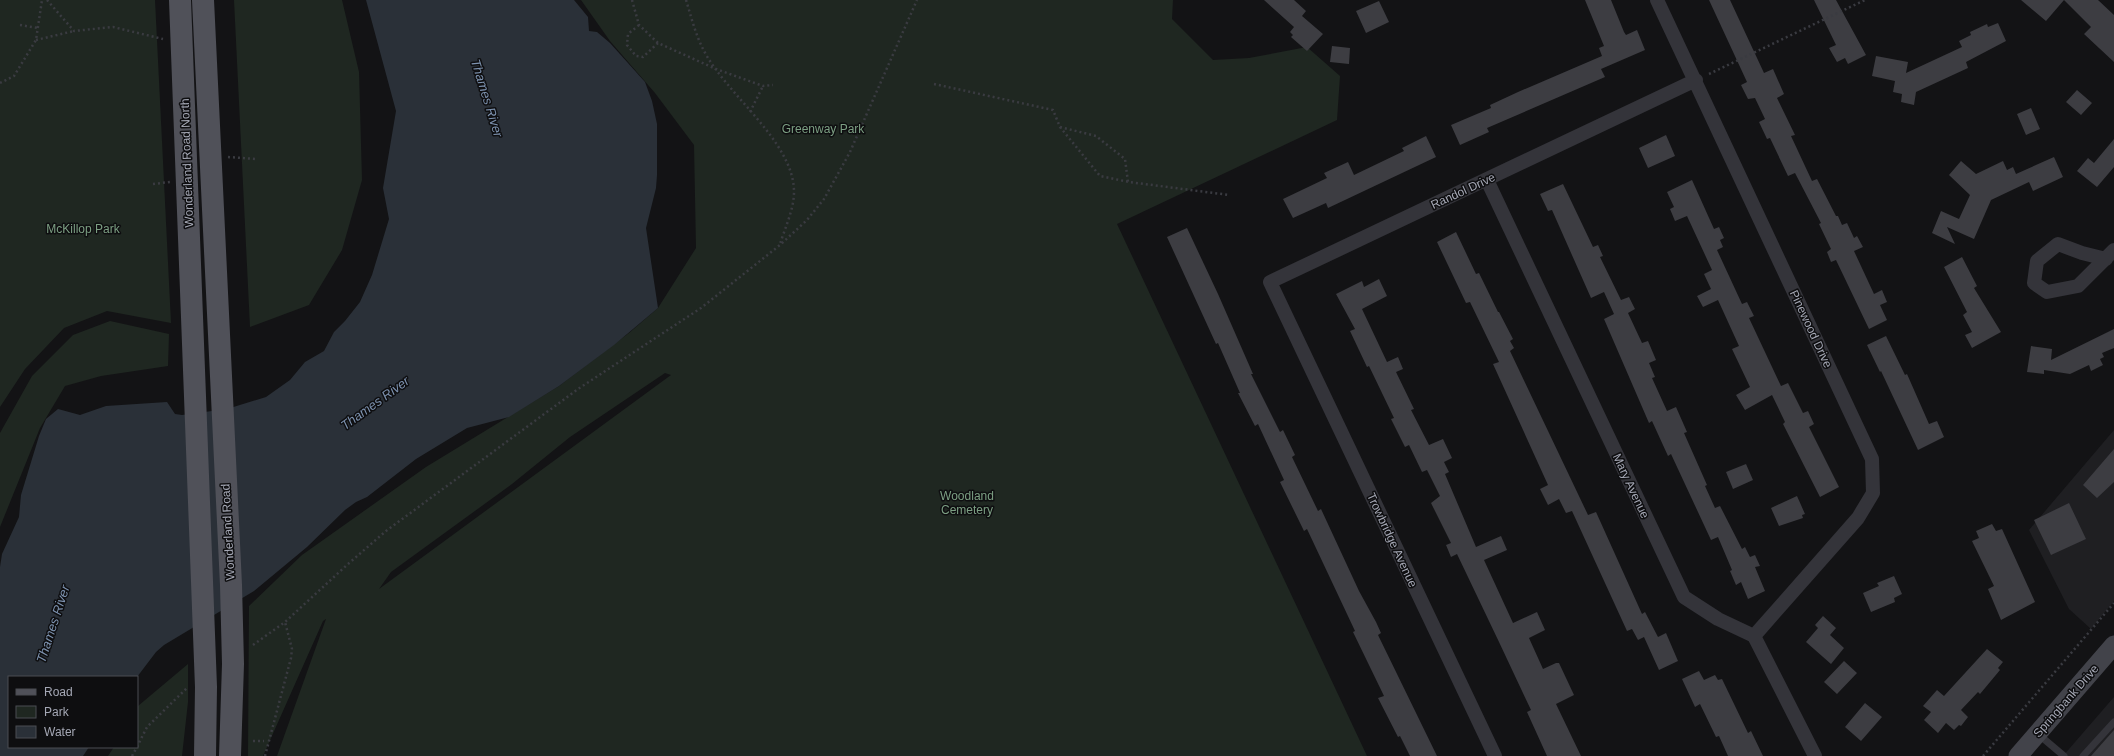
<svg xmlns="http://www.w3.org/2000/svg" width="2114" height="756" font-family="Arial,sans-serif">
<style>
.built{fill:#1f1f22}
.green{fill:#1f2721;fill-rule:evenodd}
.water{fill:#2a3038}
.building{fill:#3d3d42}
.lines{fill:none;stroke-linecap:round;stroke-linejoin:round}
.path{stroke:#3a3b41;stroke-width:2.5;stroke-dasharray:2 3;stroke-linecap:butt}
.service{stroke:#34343a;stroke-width:7}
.minor{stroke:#34343a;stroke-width:14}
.secondary{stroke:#42434a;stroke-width:19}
.primary{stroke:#505159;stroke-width:22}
.labels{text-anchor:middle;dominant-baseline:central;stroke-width:3;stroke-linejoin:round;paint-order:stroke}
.park-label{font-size:12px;fill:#7c9f83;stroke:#0e0e10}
.street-label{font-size:12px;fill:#a5a8b5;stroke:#0e0e10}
.water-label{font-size:13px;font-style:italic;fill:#7d92af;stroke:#0e0e10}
</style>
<rect width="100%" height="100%" fill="#131315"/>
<path class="built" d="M2114 430V601L2091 629 2069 609 2029 530Z
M2114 697V756H2063Z"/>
<path class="green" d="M0 0H155L171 323 107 311 64 328 25 369 0 407Z
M234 0H342L359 72 362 180 342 250 309 305 250 327Z
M581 0H1173L1172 19 1213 60 1249 58 1307 47 1340 76 1337 120 1117 224 1367 756H277L326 619 323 621 263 756H248L249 606 302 555 426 467 559 386 629 333 658 308 696 248 694 145 655 93 610 41ZM665 373 671 375 379 589 391 572 512 484 570 437Z
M110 321 169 334 168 366 101 376 65 386 40 428 0 527V433L32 376 73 335Z
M188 664V702L182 756H108L114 747H137L138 706Z"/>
<path class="water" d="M366 0H574L588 17 589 31 597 32 610 43 645 82 652 101 657 124V175L656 188 646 228 658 308 614 345 559 386 509 417 467 428 416 459 367 497 356 502 345 510 307 547 254 591 164 645 156 652 137 677H9V747H89L83 756H0V567L2 554 19 517 21 495 39 436 46 419 58 409 80 415 106 406 167 402 175 414 182 415 227 409 266 397 290 380 305 362 324 351 334 332 345 321 360 302 372 275 389 219 383 188 396 111Z"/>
<path class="building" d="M1264 0H1294L1306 11 1302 16 1323 34 1307 51 1291 37 1293 35 1290 32 1294 27Z
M1585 0H1611L1624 32 1626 35 1637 30 1645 50 1601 69 1605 77 1487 128 1489 132 1460 145 1451 125 1491 108 1490 105 1518 92 1602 56 1599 48 1604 46Z
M1709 0H1730L1764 73 1773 69 1784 94 1777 98 1795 135 1791 136 1812 181 1817 179 1836 216H1838L1842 225 1847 223 1854 238 1857 236 1863 247 1854 251 1874 294 1882 290 1887 302 1880 305 1887 320 1869 329 1836 260 1831 262 1827 252 1831 249 1819 224 1821 223 1795 173 1788 176 1770 138 1767 139 1759 122 1765 119 1755 98 1748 99 1741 85 1747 82Z
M1814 0H1836L1866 55 1848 64 1845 58 1837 62 1829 48 1836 45Z
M2021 0H2064L2046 21Z
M2064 0H2098L2114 15V62L2084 34 2091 27Z
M1379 1 1389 22 1366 33 1356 11Z
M1998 23 2006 41 1966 62 1968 68 1916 92 1914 105 1901 102 1902 94 1893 92 1895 81 1872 76 1876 56 1908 62 1906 73 1962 47 1959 41 1971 35 1970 32 1987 24 1988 27Z
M1332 46 1350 48 1349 64 1330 62Z
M2077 90 2092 103 2081 115 2066 102Z
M2031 108 2040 129 2026 135 2017 114Z
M1666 135 1675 156 1648 168 1639 148Z
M1426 136 1436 157 1328 208 1326 203 1293 218 1283 199 1327 178 1324 173 1348 162 1354 175 1404 151 1402 148Z
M2114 139V167L2097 187 2077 171 2088 158 2094 163Z
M2054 157 2063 177 2033 191 2029 182 1991 200 1974 239 1947 227 1955 244 1932 233 1941 211 1959 219 1970 195 1949 175 1961 161 1976 174 2003 161 2007 170 2013 167 2016 174Z
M1692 180 1714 229 1719 227 1724 238 1720 240 1723 247 1717 250 1742 304 1747 302 1754 316 1749 318 1781 386 1788 383 1803 413 1808 411 1814 424 1809 427 1839 487 1820 497 1783 424 1785 422 1772 395 1745 410 1736 395 1750 387 1732 349 1739 346 1718 300 1703 307 1697 296 1711 289 1704 274 1712 270 1687 216 1675 221 1670 209 1674 207 1667 192Z
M1563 184 1593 247 1598 245 1603 256 1600 257 1621 300 1629 297 1635 309 1628 313 1642 343 1648 341 1656 360 1649 363 1655 377 1652 378 1667 411 1676 407 1687 432 1684 433 1707 485 1705 486 1715 508 1720 506 1742 549 1745 547 1750 557 1755 555 1760 566 1755 567 1765 591 1748 599 1741 582 1736 585 1730 571 1732 570 1718 537 1711 540 1671 454 1668 456 1652 421 1649 423 1604 319 1614 314 1604 292 1591 298 1552 210 1548 211 1540 194Z
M1187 228 1218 294 1253 374H1251L1280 432 1283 430 1295 455 1292 457 1318 511 1321 509 1359 591 1376 622 1381 633 1378 635 1437 756H1410L1400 736 1398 737 1378 698 1384 696 1353 632 1355 631 1307 529 1304 531 1280 482 1284 480 1258 424 1255 426 1238 393H1240L1218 343 1216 344 1167 237Z
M1456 232 1476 274 1479 273 1498 312H1499L1513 339 1510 341 1514 348 1510 351 1588 515 1596 512 1642 614 1645 612 1658 637 1666 633 1678 661 1659 670 1644 637 1638 640 1632 629 1627 631 1572 511 1566 513 1559 499 1548 505 1540 489 1548 485 1493 364 1499 362 1470 302 1466 303 1437 242Z
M1962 257 1977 286 1974 288 2001 332 1972 348 1965 335 1972 332 1963 315 1967 312 1944 267Z
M1379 279 1387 296 1362 309 1387 362 1398 357 1403 369 1396 372 1414 409 1411 410 1429 445 1443 439 1452 458 1444 462 1449 472 1445 474 1476 547 1501 536 1507 550 1484 560 1513 623 1537 612 1545 630 1529 638 1543 669 1556 663H1559L1574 695 1556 704 1581 756H1547L1527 712 1531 710 1499 642 1457 554 1451 557 1446 545 1451 543 1431 503 1440 496 1427 470 1422 472 1409 445 1405 447 1391 419 1394 418 1369 366 1367 367 1350 331 1355 329 1336 294 1362 281 1364 287Z
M2114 329V348L2102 353 2104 357 2100 359 2103 365 2091 371 2089 365 2070 374 2044 370V374L2027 372 2031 346 2052 349 2051 360Z
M1886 336 1905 375 1907 374 1929 424 1937 421 1944 437 1918 450 1881 371 1880 372 1867 345Z
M2114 449V482L2097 498 2083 485Z
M1746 464 1753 480 1733 489 1726 472Z
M1797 496 1805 514 1802 515 1803 518 1779 526 1771 508Z
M2069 503 2086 539 2051 555 2034 520Z
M1992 524 1996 531 2002 529 2035 602 2001 620 1988 589 1994 586 1972 541 1979 538 1976 531Z
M1894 576 1902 594 1894 598 1895 602 1871 612 1863 593 1879 586 1877 583Z
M1823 616 1836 628 1830 635 1844 648 1831 664 1806 642 1818 628 1815 625Z
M1987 649 2003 662 1998 668 2000 670 1980 694 1978 692 1961 710 1968 717 1961 726 1959 725 1954 730 1946 723 1938 733 1924 720 1931 712 1923 706 1937 690 1944 696Z
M1844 661 1857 673 1837 694 1824 682Z
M1699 671 1704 680 1715 675 1718 680 1722 679 1748 733 1751 731 1763 756H1728L1719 736 1716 737 1700 704 1695 707 1682 679Z
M1865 703 1882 717 1861 741 1845 727Z
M2114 730V756H2091Z"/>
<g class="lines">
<path class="path" d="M47 0 74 31 113 27 163 39
M632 0 639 25 658 43 716 69 763 86 773 85
M686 0C691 16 695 33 703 49 726 95 794 141 794 192 794 209 785 228 780 244
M20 25 38 28
M639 25 628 34 627 45 636 56 643 57 658 43
M36 40 74 31
M1709 74 1865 0
M0 83 14 76 36 40 42 0
M934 84 1053 110 1060 127 1100 176 1129 182 1229 195
M750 112 763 86
M1060 127 1096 136 1125 159 1128 182
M228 157 256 159
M153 184 170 182
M253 645 285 622 348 564 386 531 578 389 701 308 780 245 807 220 824 199 850 152 917 0
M253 741H264
M137 747 147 727 188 687
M132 756 137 747
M265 756 291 658 292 649 285 622
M1983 756 2114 603"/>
<path class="service" d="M2038 734 2064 756
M2083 756 2114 722"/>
<path class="minor" d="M1657 0 1872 459 1873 493 1858 518 1754 636
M1487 180 1684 597 1718 619 1754 636 1815 756
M2106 259 2082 253 2058 244 2037 261 2034 283 2047 292 2078 286 2114 250
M1495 756 1270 282 1696 80"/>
<path class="secondary" d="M2018 756 2114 645"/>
<path class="primary" d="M180 0 206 687 205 756
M203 0 231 585 233 664 230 756"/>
</g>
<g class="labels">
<g class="park-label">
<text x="823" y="129">Greenway Park</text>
<text x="83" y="229">McKillop Park</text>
<text x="967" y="496">Woodland<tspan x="967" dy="14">Cemetery</tspan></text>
</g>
<g class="street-label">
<text transform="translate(187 163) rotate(-92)">Wonderland Road North</text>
<text transform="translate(1463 191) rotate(-25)">Randol Drive</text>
<text transform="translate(1811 329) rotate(65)">Pinewood Drive</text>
<text transform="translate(1631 486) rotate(65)">Mary Avenue</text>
<text transform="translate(228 532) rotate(-93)">Wonderland Road</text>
<text transform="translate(1392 540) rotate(65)">Trowbridge Avenue</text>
<text transform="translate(2066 701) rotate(-49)">Springbank Drive</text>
</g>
<g class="water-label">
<text transform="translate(487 98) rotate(73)">Thames River</text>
<text transform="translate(375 403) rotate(-36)">Thames River</text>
<text transform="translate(53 624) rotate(-72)">Thames River</text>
</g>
</g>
<rect x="8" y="676" width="130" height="72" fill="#0e0e10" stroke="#4a4c52"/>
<rect x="16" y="689" width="20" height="6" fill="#505159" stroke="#4a4c52"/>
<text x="44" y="696" font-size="12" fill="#a5a8b5">Road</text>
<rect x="16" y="706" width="20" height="12" fill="#1f2721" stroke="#4a4c52"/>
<text x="44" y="716" font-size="12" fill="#a5a8b5">Park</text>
<rect x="16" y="726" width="20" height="12" fill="#2a3038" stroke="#4a4c52"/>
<text x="44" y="736" font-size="12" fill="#a5a8b5">Water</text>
</svg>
